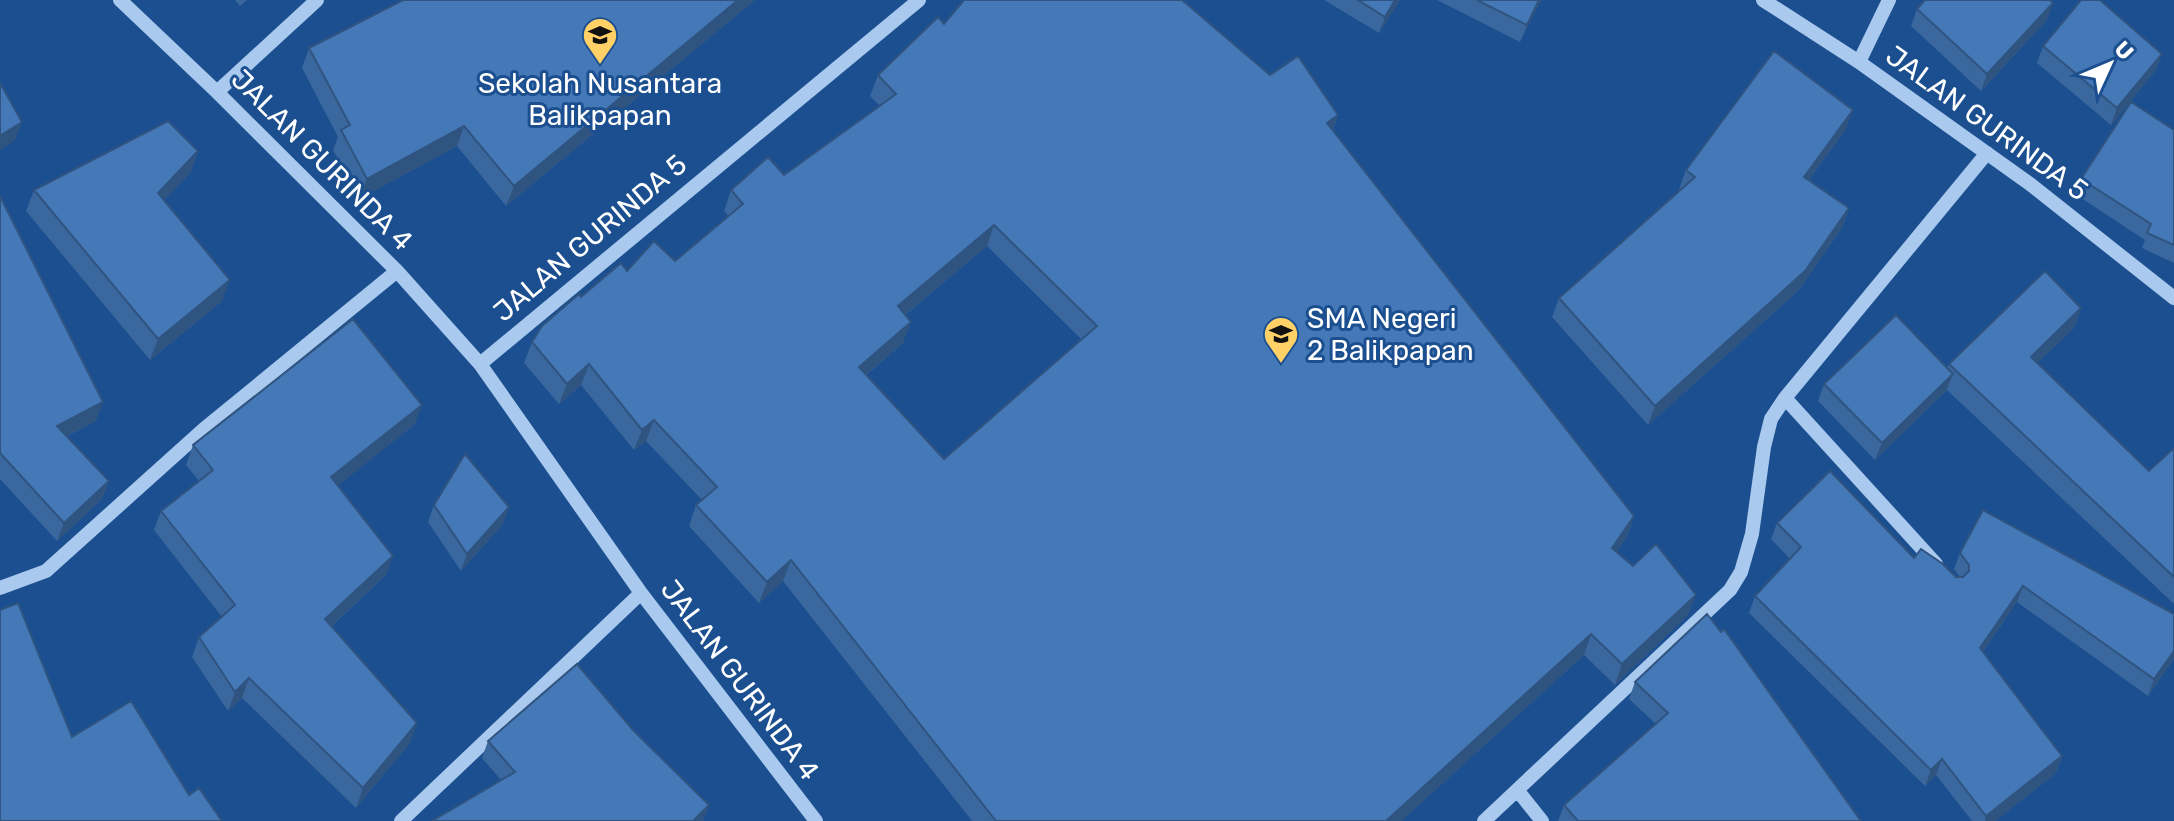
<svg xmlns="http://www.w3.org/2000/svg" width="2174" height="821" font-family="Rubik,sans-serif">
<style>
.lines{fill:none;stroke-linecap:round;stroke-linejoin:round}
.minor{stroke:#a9c9ee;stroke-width:14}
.wall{fill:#3a679d;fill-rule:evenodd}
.shaded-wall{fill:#305480}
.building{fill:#4478b7;stroke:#305480;stroke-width:2;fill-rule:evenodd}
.labels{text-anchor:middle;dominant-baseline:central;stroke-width:6;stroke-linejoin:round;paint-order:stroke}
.poi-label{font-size:28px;fill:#fff;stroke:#1b4f8f}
.street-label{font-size:28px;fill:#fff;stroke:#1b4f8f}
</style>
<rect width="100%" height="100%" fill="#1b4f8f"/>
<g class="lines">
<path class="minor" d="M120 0 217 92 397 271 480 364 641 593 816 821
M1763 0 1859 62 2030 184 2174 298
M1859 62 1889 0
M217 92 317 0
M480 364 919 0
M1785 398 1936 564
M0 588 46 571 204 429 397 271
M1518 791 1542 821
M401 821 641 593
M1484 821 1730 590 1741 572 1752 534 1764 447 1771 419 1785 398 1987 153"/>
</g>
<path class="wall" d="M235 0H247L240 6Z
M755 0 506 206 457 146 359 199 333 150 338 137 302 68 309 48Z
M1324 0H1400L1379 33Z
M1437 0H1541L1520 42Z
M2053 3 2047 20 1981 91 1911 26 1917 9Z
M944 24 1270 75 1338 115 1333 130 1634 516 1627 537 1616 552 1688 615 1615 685 1584 655 1401 821H972L783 581 759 603 689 526 696 505 702 500 646 441 634 450 581 385 559 404 524 363 532 342 581 297 627 271 675 261 728 216 724 211 731 190 784 175 880 106 870 96 878 75ZM987 246 1082 340 944 459 866 375 903 343 905 315Z
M2043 46 2162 54 2156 70 2111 125 2037 63Z
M1846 129 1809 180 1849 208 1842 228 1798 291 1648 425 1552 317 1559 298 1680 190 1679 189 1686 170Z
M2174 130V263L2142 248 2145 240 2075 194 2081 179Z
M198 151 191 172 164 200 222 301 150 360 26 211 34 190Z
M0 196 96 421 67 436 109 481 102 499 57 541 0 479Z
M2081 308 2074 328 2037 363 2149 471 2174 448V604L1947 390 1875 460 1818 401 1824 384 1947 369 1949 364Z
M415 424 337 486 386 575 332 626 410 743 356 808 242 698 228 711 192 657 199 637 222 617 154 530 161 511 199 481 186 465 193 445Z
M434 505 509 507 503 524 461 571 428 522Z
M1777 523 1914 558 1956 577H1960L1954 569 1960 553 2174 659 2148 696 2017 602 1983 652 2062 756 2056 773 1995 821H1972L1936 775 1925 786 1749 613 1755 596 1790 559 1771 539Z
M1635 682 1861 821H1558L1564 805 1656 724 1629 699Z
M633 730 709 805 703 821H432L501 780 482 758 488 741Z"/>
<path class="shaded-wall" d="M738 0H755L506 206 514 186Z
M1395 0H1400L1379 33 1385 17Z
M1539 0H1541L1520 42 1527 25Z
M2053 3 2047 20 1981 91 1987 74Z
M2162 54 2156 70 2111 125 2117 108Z
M1853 110 1846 129 1797 196 1804 177Z
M1338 115 1331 136 1327 123Z
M22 122 15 140 0 150V136Z
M464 126 457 146 359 199 367 179Z
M198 151 191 172 150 214 158 193Z
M1849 208 1842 228 1798 291 1648 425 1655 406Z
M994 225 987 246 890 327 898 306Z
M230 280 222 301 150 360 158 339Z
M2081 308 2074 328 2023 377 2031 357Z
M911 322 903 343 851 387 859 367Z
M589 364 581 385 559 404 567 384Z
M1953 374 1946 391 1875 460 1882 443Z
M103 402 96 421 50 444 57 426Z
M422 405 415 424 324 497 331 477Z
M654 420 646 441 634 450 642 430Z
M109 481 102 499 57 541 64 523Z
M509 507 503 524 461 571 467 554Z
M1634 516 1627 537 1604 569 1612 548Z
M393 556 386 575 318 638 325 619Z
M791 560 783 581 759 603 767 582Z
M2023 586 2017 602 1974 665 1980 648Z
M1696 595 1688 615 1615 685 1622 664Z
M1591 634 1584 655 1401 821H1386Z
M2174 651V659L2148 696 2154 679Z
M249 678 242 698 228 711 235 692Z
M417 723 410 743 356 808 363 788Z
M2062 756 2056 773 1995 821H1985L1986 816Z
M1942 759 1936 775 1925 786 1931 770Z
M709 805 703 821H693Z"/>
<path class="building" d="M403 0H738L514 186 464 126 367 179 341 130 350 125 309 48Z
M964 0H1182L1270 75 1298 56 1338 115 1327 123 1634 516 1612 548 1633 566 1656 544 1696 595 1622 664 1591 634 1386 821H996L791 560 767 582 696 505 717 487 654 420 642 430 589 364 567 384 532 342 542 326 579 294 581 297 621 263 627 271 654 241 675 261 743 204 731 190 768 157 784 175 896 94 878 75 938 17 944 24ZM994 225 1097 326 944 459 859 367 911 322 898 306Z
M1358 0H1395L1385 17Z
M1477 0H1539L1527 25Z
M1925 0H2050L2053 3 1987 74 1917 9Z
M2081 0H2100L2162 54 2117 108 2043 46Z
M1774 51 1853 110 1804 177 1849 208 1805 271 1655 406 1559 298 1695 177 1686 170Z
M0 83 22 122 0 136Z
M2131 102 2174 130V245L2147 233 2151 224 2081 179Z
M168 121 198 151 158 193 230 280 158 339 34 190Z
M0 196 103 402 57 426 109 481 64 523 0 453Z
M2045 271 2081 308 2031 357 2149 471 2174 448V577L1949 364Z
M1896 315 1953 374 1882 443 1824 384Z
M353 319 422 405 331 477 393 556 325 619 417 723 363 788 249 678 235 692 199 637 235 605 161 511 213 470 193 445Z
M465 454 509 507 467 554 434 505Z
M1830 471 1914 558 1921 549 1943 564 1956 577H1963L1969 571V565L1960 553 1983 510 2174 614V651L2154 679 2023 586 1980 648 2062 756 1986 816 1942 759 1931 770 1755 596 1801 547 1777 523Z
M18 603 72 737 131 701 189 795 199 788 222 821H0V610Z
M1707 614 1721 632 1724 629 1861 821H1578L1564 805 1668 713 1635 682Z
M577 664 633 730 709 805 693 821H432L515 772 488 741Z"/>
<defs>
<g id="school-pin" transform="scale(1.8)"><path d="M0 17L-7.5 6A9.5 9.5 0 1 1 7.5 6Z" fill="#ffd166" stroke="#1b4f8f"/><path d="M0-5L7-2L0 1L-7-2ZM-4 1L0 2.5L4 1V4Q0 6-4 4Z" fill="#111"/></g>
</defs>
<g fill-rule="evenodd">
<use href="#school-pin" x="600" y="35"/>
<use href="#school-pin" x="1281" y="334"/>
</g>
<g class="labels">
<g class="poi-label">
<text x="600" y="83">Sekolah Nusantara<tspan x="600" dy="32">Balikpapan</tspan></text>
<text x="1307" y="318" text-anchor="start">SMA Negeri<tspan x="1307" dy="32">2 Balikpapan</tspan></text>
</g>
<g class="street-label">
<text transform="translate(1987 123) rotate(36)">JALAN GURINDA 5</text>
<text transform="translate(322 160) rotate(45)">JALAN GURINDA 4</text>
<text transform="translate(590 238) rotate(-40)">JALAN GURINDA 5</text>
<text transform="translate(740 680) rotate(53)">JALAN GURINDA 4</text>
</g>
</g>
<g transform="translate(2110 64) rotate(46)" stroke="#1b4f8f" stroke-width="6" paint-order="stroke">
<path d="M0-6L14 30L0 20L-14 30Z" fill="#ffffff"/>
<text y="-12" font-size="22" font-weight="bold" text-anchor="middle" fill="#ffffff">U</text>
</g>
</svg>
